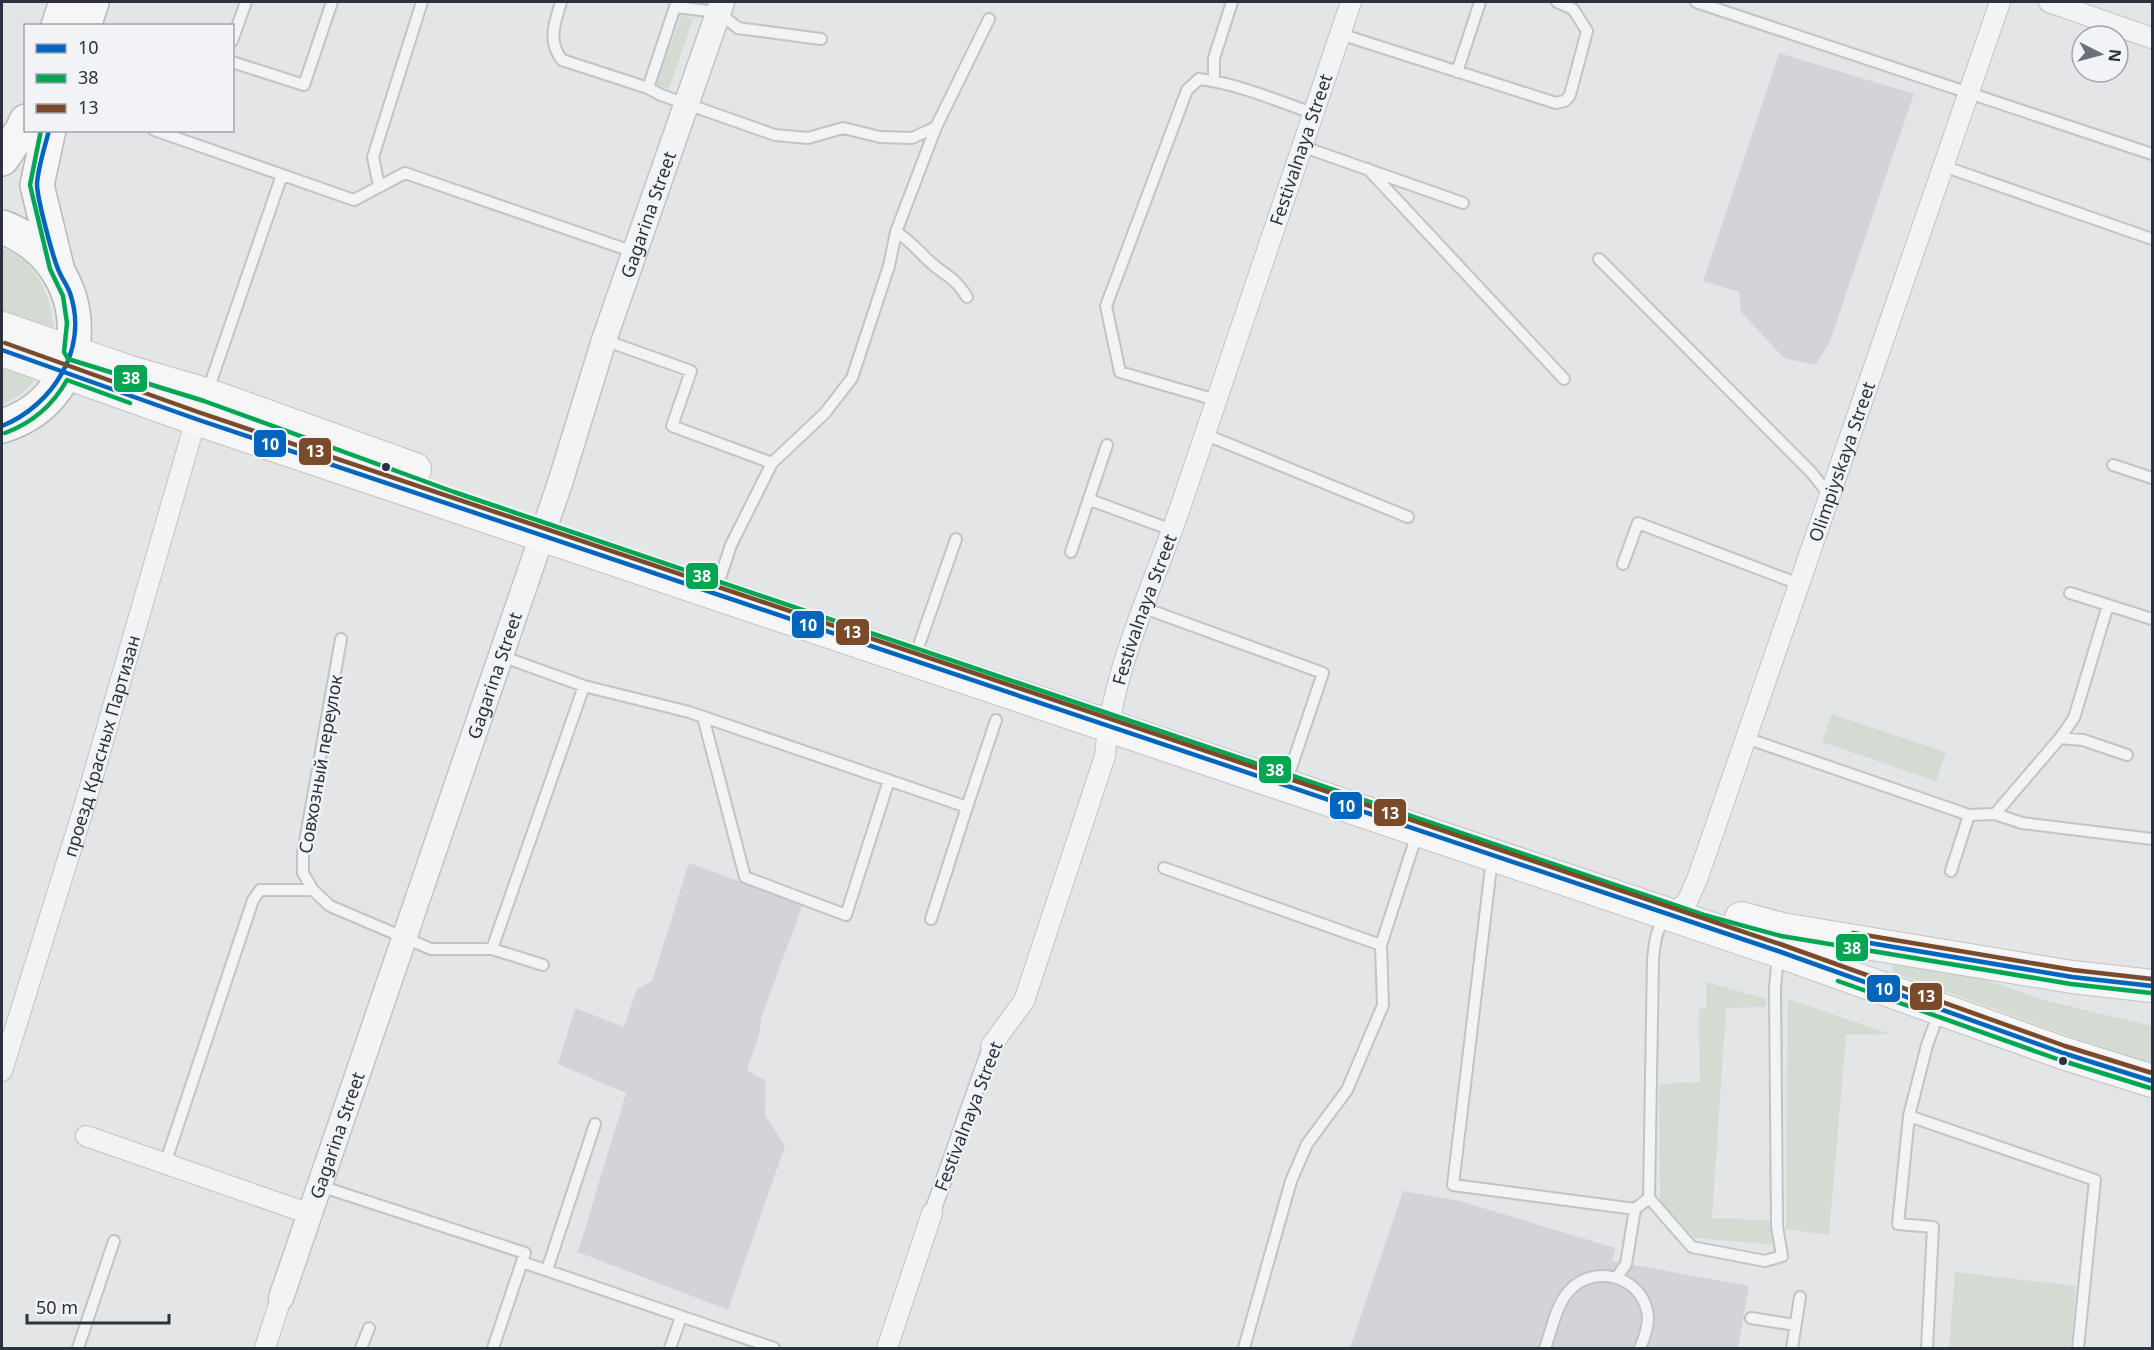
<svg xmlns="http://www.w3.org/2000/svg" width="2154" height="1350" font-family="'Noto Sans',sans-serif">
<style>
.built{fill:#d2d4da}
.green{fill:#d3dbd3}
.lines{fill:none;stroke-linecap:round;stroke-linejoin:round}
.service-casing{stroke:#c1c3c5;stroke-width:14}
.pedestrian-casing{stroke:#c1c3c5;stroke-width:18}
.minor-casing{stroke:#c1c3c5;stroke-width:22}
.tertiary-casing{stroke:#c1c3c5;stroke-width:27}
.primary-casing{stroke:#c0c1c4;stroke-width:34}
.trunk-casing{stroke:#b5b8bc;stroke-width:36}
.service{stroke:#f2f3f4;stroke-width:10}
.pedestrian{stroke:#f2f3f4;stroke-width:15}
.minor{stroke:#f2f3f4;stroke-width:20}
.tertiary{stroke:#f2f3f4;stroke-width:24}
.primary{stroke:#f6f6f6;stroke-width:32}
.trunk{stroke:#f6f6f6;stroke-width:33}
.bus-1-casing{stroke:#f1f3f6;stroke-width:9}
.bus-2-casing{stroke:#f1f3f6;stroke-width:9}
.bus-3-casing{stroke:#f1f3f6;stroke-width:9}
.bus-1{stroke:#0065bd;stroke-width:4.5}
.bus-2{stroke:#00a651;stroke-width:4.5}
.bus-3{stroke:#7a4b2a;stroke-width:4.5}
.bus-dot{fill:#2b313f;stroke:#f1f3f6;stroke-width:2}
.labels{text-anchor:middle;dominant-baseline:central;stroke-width:4.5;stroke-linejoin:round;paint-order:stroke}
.street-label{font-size:18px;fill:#2b313f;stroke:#f1f3f6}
.line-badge{stroke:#f1f3f6;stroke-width:2}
.badge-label{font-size:16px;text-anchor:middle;font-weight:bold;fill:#fff}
</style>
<rect width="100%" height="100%" fill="#e3e5e7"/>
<path class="built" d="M1779 53 1914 94 1829 344 1815 365 1784 358 1741 312 1739 292 1703 281Z
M689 863 803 904 761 1018 759 1036 747 1070 766 1081 765 1115 785 1146 728 1310 578 1252 626 1093 558 1064 575 1008 624 1027 637 989 652 981Z
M1403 1191 1460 1201 1615 1248 1612 1261 1749 1286 1738 1348H1350Z"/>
<path class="green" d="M681 15 693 19 669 90 656 85Z
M2 248C37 260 52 297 54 332L2 314Z
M2 365 38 377 21 394 2 405Z
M1832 714 1946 752 1936 781 1822 742Z
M1896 963 1960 971 2044 1000 2152 1026V1066L1895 973 1892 967Z
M1706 982 1766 999V1007L1726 1008 1712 1218 1779 1221V1245L1695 1238 1660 1204 1659 1084 1700 1082 1699 1009 1706 1008Z
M1788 999 1890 1034 1846 1035 1829 1235 1786 1229Z
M1955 1272 2076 1286 2071 1348H1949Z"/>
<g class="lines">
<g class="service-casing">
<path id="service" d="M561 2C555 22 547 41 562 60L648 88
M1696 2 2152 154
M1340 34 1556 103 1565 101 1570 95 1587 31 1573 9 1557 2
M821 39 738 28 718 12 675 7 648 88 661 95 775 135 808 138 843 128 880 137 912 138 936 127 989 19
M232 41 246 2
M232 62 304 85 332 2
M1457 72 1480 2
M1214 81V58L1232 2
M936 127 896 232C910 240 917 250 929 261 946 277 952 274 967 297
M154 130 354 200 405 173 634 252
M1301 146 1463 203
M1943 166 2152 239
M1368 169 1564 379
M379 186 373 157 422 2
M1599 259 1811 472 1830 496
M604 340 691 371 672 426 772 463 731 545 721 575
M207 393 282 175
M1216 400 1120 372 1106 306 1187 90 1199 79C1239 84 1275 100 1312 113
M1204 434 1408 517
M772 463 825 413 852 378 889 266 896 232
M2113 465 2152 478
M1090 500 1172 530
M1071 552 1107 445
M1623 564 1638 523 1799 584
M2070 593 2152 619
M1144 608 1323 673 1291 768
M341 639 303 853V873L313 890 330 906 431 949H492L543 965
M920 642 956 539
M501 656 584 686 689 712 967 807 996 720
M703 717 745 877 846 915 889 780
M1746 738 1969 815 1995 814 2022 823 2152 839
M2060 738 2074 718 2108 605
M1995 814 2060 738 2083 740 2127 755
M1492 859 1453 1185 1635 1209 1649 1198
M1164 868 1381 945 1417 834
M1951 871 1969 815
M1668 918C1655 927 1655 944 1653 959L1649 1198 1692 1247 1765 1261 1782 1256 1777 1226 1775 988 1778 955
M931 919 967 807
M492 949 584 686
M1940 1010 1927 1045 1909 1116 2095 1180 2078 1348
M1909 1116 1898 1224 1933 1227 1927 1348
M165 1164 253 900 260 890H313
M320 1186 525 1253 493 1348
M522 1262 774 1348
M547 1270 595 1124
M1617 1277 1626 1264 1635 1209
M1751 1318 1795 1325
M78 1348 114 1241
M361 1348 369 1328
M670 1348 681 1317
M1244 1348 1291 1181 1307 1144 1347 1090 1383 1005 1381 945
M1545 1348C1552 1330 1556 1303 1571 1289 1597 1263 1645 1278 1648 1317 1648 1327 1644 1339 1640 1348
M1792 1348 1800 1297"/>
</g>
<g class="pedestrian-casing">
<path id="pedestrian" d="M932 1213 991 1046"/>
</g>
<g class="minor-casing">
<g id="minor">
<path d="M2049 2 2152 38"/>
<path id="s1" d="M1671 916 1687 902 1698 877 2000 2"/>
<path id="s2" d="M991 1046 1024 1001 1105 756C1112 669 1153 587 1181 505 1237 337 1293 169 1351 2"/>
<path id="s3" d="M2 1071 85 804 196 419"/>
<path d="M86 1136 310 1214"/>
<path d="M265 1348 281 1298"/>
<path d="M887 1348 932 1213"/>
</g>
</g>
<g class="tertiary-casing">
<g id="tertiary">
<path id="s4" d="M281 1298 560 483 604 340 722 2"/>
</g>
</g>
<g class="primary-casing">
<path id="primary" d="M2 328 127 371 206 394 415 469
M2 350 196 419 1778 951 2063 1053 2152 1081
M1741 918 1782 929 2072 977 2152 986"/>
</g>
<g class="trunk-casing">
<path id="trunk" d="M58 26 66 2
M84 26 92 2
M49 130 37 185 57 267
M2 159 22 130 26 121
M2 227C97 262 100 396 2 426"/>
</g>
<use href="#service" class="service"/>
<use href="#pedestrian" class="pedestrian"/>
<use href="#minor" class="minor"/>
<use href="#tertiary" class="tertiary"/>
<use href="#primary" class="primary"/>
<use href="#trunk" class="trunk"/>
<g class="bus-1-casing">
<path id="bus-1" d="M2 350 196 419 1778 951 2063 1053 2152 1081
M2 426C53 405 89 349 70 293 67 285 61 277 58 269 52 254 37 198 37 184 38 167 45 147 49 130
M1852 940 2072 977 2152 986"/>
</g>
<g class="bus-2-casing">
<path id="bus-2" d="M41 130 30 185 50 269 63 296 67 323 64 352 68 359 204 401 454 492 1704 915 1781 936 2071 984 2151 993
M5 433C32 423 53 405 67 380L130 403
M1838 981 2060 1060 2150 1088"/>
</g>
<g class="bus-3-casing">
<path id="bus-3" d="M5 343 198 412 1780 944 2065 1046 2152 1073
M1853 933 2073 970 2152 979"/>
</g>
<use href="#bus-1" class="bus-1"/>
<use href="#bus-2" class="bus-2"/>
<use href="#bus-3" class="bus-3"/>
</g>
<g class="bus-dot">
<circle cx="386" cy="467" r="5"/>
<circle cx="2063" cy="1061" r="5"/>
</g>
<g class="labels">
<g class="street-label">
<text stroke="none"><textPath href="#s2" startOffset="952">Festivalnaya Street</textPath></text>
<text stroke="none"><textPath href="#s4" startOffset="1144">Gagarina Street</textPath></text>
<text stroke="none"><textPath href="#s1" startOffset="488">Olimpiyskaya Street</textPath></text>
<text stroke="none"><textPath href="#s2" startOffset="466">Festivalnaya Street</textPath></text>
<text stroke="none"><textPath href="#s4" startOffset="658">Gagarina Street</textPath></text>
<text stroke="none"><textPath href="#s3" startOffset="340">проезд Красных Партизан</textPath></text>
<text transform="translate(320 764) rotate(-80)">Совхозный переулок</text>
<text transform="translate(968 1116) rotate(-69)">Festivalnaya Street</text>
<text stroke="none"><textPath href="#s4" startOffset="172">Gagarina Street</textPath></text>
</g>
</g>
<g class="line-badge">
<rect x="113" y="364" width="35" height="29" rx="6" fill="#00a651"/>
<rect x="253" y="429" width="34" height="29" rx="6" fill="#0065bd"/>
<rect x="298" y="437" width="34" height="29" rx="6" fill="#7a4b2a"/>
<rect x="685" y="562" width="34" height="28" rx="6" fill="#00a651"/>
<rect x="791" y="610" width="34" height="29" rx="6" fill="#0065bd"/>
<rect x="835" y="618" width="35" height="28" rx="6" fill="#7a4b2a"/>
<rect x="1258" y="755" width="34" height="29" rx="6" fill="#00a651"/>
<rect x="1329" y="791" width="34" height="29" rx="6" fill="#0065bd"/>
<rect x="1373" y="798" width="34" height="29" rx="6" fill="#7a4b2a"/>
<rect x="1835" y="933" width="34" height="29" rx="6" fill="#00a651"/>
<rect x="1866" y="974" width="35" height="29" rx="6" fill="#0065bd"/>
<rect x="1909" y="982" width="34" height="29" rx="6" fill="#7a4b2a"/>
</g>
<g class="badge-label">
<text x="131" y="384">38</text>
<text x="270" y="450">10</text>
<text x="315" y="457">13</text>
<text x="702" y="582">38</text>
<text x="808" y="631">10</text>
<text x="852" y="638">13</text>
<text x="1275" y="776">38</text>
<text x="1346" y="812">10</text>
<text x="1390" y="819">13</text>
<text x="1852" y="954">38</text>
<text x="1884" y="995">10</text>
<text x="1926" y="1002">13</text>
</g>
<rect width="2154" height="1350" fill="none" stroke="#2b313f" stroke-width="6"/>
<rect x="24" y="24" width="210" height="108" fill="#f1f3f6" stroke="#a2a5ad" stroke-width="1.5"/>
<rect x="36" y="44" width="30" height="9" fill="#0065bd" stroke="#a2a5ad" stroke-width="1.5"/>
<text x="78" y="54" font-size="18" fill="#2b313f">10</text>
<rect x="36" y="74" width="30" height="9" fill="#00a651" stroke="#a2a5ad" stroke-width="1.5"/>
<text x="78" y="84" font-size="18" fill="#2b313f">38</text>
<rect x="36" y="104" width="30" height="9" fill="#7a4b2a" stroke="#a2a5ad" stroke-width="1.5"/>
<text x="78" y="114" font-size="18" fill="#2b313f">13</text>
<g transform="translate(2100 54) rotate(96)"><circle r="28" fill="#f1f3f6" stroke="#a2a5ad" stroke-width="1.5"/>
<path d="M0-4.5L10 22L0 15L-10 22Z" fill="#6b707a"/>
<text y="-9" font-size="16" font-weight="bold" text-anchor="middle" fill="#2b313f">N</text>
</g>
<path d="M27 1314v9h142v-9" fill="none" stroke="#2b313f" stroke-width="3"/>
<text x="36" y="1314" font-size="18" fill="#2b313f" stroke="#f1f3f6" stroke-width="4.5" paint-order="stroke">50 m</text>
</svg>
